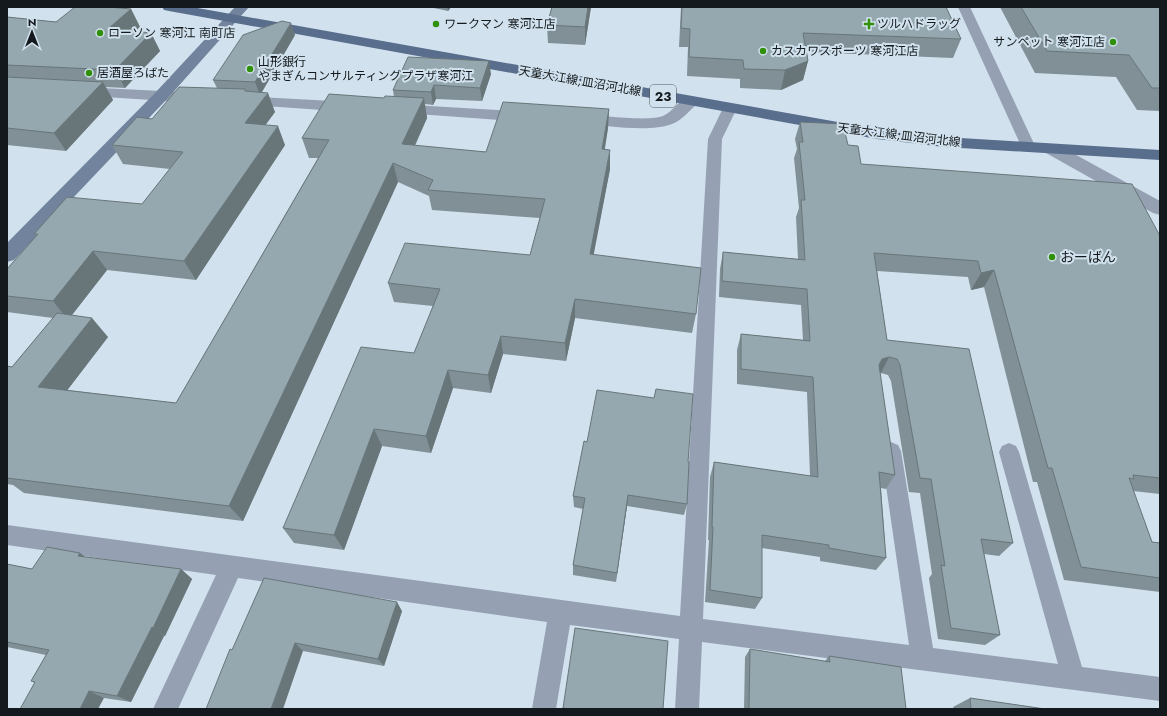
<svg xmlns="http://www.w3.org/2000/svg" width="1167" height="716" font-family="Jost,'Noto Sans JP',sans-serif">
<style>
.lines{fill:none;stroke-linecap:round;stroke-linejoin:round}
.lane{fill:#95a1b3;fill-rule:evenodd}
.street{fill:#95a1b3;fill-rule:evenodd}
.secondary{fill:#72839d;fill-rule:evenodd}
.primary{fill:#596d8c;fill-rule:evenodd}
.wall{fill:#809096}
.shaded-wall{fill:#68767a}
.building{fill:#95a8af;stroke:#68767a}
.poi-dot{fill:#319009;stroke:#d1e1ed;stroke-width:1.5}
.labels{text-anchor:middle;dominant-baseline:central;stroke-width:4;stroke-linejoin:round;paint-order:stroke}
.far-poi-label{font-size:12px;fill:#13191d;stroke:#d1e1ed;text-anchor:start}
.far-street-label{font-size:12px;fill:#13191d;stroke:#d1e1ed}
.shield{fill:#d1e1ed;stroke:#4c555b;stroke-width:1}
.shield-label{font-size:13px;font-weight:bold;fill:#13191d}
.poi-label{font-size:14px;fill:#13191d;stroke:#d1e1ed;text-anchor:start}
</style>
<rect width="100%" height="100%" fill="#d1e1ed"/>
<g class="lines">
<path class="lane" d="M958 7H970L1036 148 1034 151 1029 152 1024 151 1022 148Z
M730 104 735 105 737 108 722 139 703 619 909 645 881 451 884 445 891 442 898 445 901 451 933 648 1058 664 999 452 1002 446 1009 443 1016 446 1019 452 1082 667 1160 677V701L702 642 699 709H675L679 639 570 625 556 709H532L547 622 238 578 178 709H153L216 575 7 545V525L680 616 708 139 723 108 725 105Z"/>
<path class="street" d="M80 87 182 92 188 94 190 97 188 100 182 102 74 95 72 92 74 89Z
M242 96 351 102 357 104 359 107 357 110 351 112 236 104 234 101 236 98Z
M691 96 697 98 699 101 697 104C690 110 681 121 672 124 649 133 604 125 579 124L573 122 571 119 573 116 579 114C597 115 649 122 663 116 674 111 679 99 691 96Z
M396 104 529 112 535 114 537 117 535 120 529 122 390 112 388 109 390 106Z
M1052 144 1058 145 1160 201V215L1153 213 1046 153 1043 149 1046 145Z"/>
<path class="secondary" d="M235 7H249L167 99 14 260 7 262V243L155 93Z"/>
<path class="primary" d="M162 7H192L877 129 944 137 1160 150V160L944 147 877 139 169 11 164 10Z"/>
</g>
<path class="wall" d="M429 7H451L448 11Z
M552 7H591L585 45 548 43 547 25Z
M681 7H946L961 39 953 58 807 52 808 61 803 80 781 90 740 88V79L687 76 688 47H679Z
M1000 7H1160V111L1137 110 1116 77 1035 73Z
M131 9 140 27 134 31 151 33 160 51 125 88 106 87 113 100 66 151 7 145V17L56 22Z
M295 35 262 92 275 112 265 125 285 145 196 280 107 270 72 315 108 337 67 390 176 403 318 158H309L302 138 384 98 394 97 393 90 491 74 482 101 436 99 433 105 425 104 427 118 415 146 486 152 609 109 608 128 605 149 610 169 593 255 696 314 692 333 575 318 566 361 503 354 491 393 453 388 431 453 382 446 344 550 294 543 283 528 414 353 433 306 394 302 388 283 530 255 540 218 432 210 429 196 398 182 243 521 24 493 13 485 7 484V366L12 367 53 318 7 312V269L36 236 34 234 142 204 170 169 123 164 112 145 152 119 217 88 213 80Z
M800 122 848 145 861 164 1160 236V494L1133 491 1152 542 1160 543V592L1064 580 1037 482H1033L984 287 971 290 968 277 877 271 887 340 1013 543 999 556 984 554 1000 635 985 645 938 639 929 578 932 574 920 493 909 492 891 381 888 375 881 373H880L895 475 886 489 881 488 886 558 876 570 820 561V557L762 548V598L755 609 705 602 709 540H708L710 477 714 462 810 476 807 392 737 384V350L741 334 803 340 801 305 719 297 720 269 723 252 798 259 796 217 799 208 794 158 797 149 795 139Z
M688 462 687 504 684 515 627 506 616 582 573 575V565L583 509 574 507 573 496Z
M85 557 181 569 192 579 165 636H164L131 702 104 698 35 683 31 681 46 655 7 647V564L32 569Z
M402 611 384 666 303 651 232 650Z
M750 649 825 661 829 656 906 709H744L745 657Z
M970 698 1045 709H954L953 707Z"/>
<path class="shaded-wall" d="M447 7H451L448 11Z
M588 7H591L585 45V27Z
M131 9 140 27 118 46 109 28Z
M291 23 295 35 260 95 255 82Z
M151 33 160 51 125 88 115 70Z
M489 61 491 74 482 101 480 88Z
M808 61 803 80 781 90 785 70Z
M103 82 113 100 66 151 54 133Z
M434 85 436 99 433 105 431 92Z
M268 93 275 112 253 142 245 123Z
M424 98 427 118 406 164 402 144Z
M609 109 608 128 601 168 602 149Z
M278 126 285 145 196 280 184 261Z
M610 150V169L590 274V254Z
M393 163 398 182 243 521 229 506Z
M93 251 107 270 68 320 53 301Z
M994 270 984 287 971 290 981 273Z
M575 299V318L566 361 565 343Z
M92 318 108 337 56 405 38 387Z
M501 336 503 354 491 393 488 375Z
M889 357 881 373 874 375 882 359Z
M448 370 453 388 431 453 426 436Z
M374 429 382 446 344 550 334 535Z
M628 495 627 506 616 582 617 573Z
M80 553 93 563 78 556Z
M181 569 192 579 165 636 153 628Z
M397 602 402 611 384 666 378 659Z
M152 627 164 636 131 702 117 696Z
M295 643 303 651 283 709H271Z
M89 691 104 698 98 709H80Z"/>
<path class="building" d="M75 7H108L131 9 109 28 151 33 115 70 7 65V17L56 22Z
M552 7H588L585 27 547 25Z
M682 7H946L961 39 803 33 808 61 785 70 744 69 743 60 689 57 690 29 681 28Z
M1021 7H1160V88H1152L1129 55 1047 51Z
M282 21 291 23 255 82 213 80 243 35Z
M408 57 489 61 480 88 434 85 431 92 393 90Z
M7 77 103 82 54 133 7 128Z
M179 87 245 89V91L268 93 245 123 278 126 184 261 93 251 53 301 7 296V269L38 234H34L67 197 142 204 183 152 112 145 137 117 152 119Z
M329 94 384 98 385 96 424 98 402 144 486 152 503 102 609 109 602 149 610 150 590 254 701 268 696 314 575 299 565 343 501 336 488 375 448 370 426 436 374 429 334 535 283 528 361 347 414 353 440 289 388 283 405 243 530 255 545 199 428 190 433 180 393 163 229 506 7 478V366L12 367 57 313 92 318 38 387 176 403 329 140 302 138Z
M800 122 843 124 848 145 858 146 861 164 1132 184 1160 236V478L1133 475 1134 479 1129 478 1152 542 1160 543V578L1081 567 1052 468H1048L994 270 981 273 978 261 874 253 887 340 969 349 1013 543 981 539 1000 635 951 628 941 565 945 566 931 479 920 478 900 365 897 359 889 357 882 359 879 365 895 475 879 472 886 558 829 548V545L762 535V598L710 590 713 527H712L714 462 818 477 813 377 741 369V334L810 341 807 289 722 281 723 252 805 260 801 200H805L799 142H803Z
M656 389 693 394 688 462H689L687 504 628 495 617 573 573 565 585 498 573 496 584 441 587 442 597 390 654 398Z
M47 547 80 553 78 556 181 569 153 628 152 627 117 696 89 691 80 709H20L35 682 31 681 49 650 7 642V564L32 569Z
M264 578 397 602 378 659 295 643 271 709H206L230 649 232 650Z
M575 628 668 641 663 709H569L563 708Z
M750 649 830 662 829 656 901 667 906 709H749Z
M970 698 1045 709H971Z"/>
<g class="poi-dot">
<circle cx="436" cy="24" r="4"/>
<path d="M867 18h4v4h4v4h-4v4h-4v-4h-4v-4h4z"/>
<circle cx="100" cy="33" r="4"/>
<circle cx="1113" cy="42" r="4"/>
<circle cx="763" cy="51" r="4"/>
<circle cx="250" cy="69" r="4"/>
<circle cx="89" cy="73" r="4"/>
<circle cx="1052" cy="257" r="4"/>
</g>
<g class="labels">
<g class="far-poi-label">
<text x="444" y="24">ワークマン 寒河江店</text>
<text x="877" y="24">ツルハドラッグ</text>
<text x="108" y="33">ローソン 寒河江 南町店</text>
<text x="1105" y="42" text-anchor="end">サンペット 寒河江店</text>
<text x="771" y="51">カスカワスポーツ 寒河江店</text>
<text x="258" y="62">山形銀行<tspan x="258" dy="14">やまぎんコンサルティングプラザ寒河江</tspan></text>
<text x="97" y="73">居酒屋ろばた</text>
</g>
<g class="far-street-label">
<text transform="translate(580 81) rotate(10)">天童大江線;皿沼河北線</text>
<text transform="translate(899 135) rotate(7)">天童大江線;皿沼河北線</text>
</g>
<rect class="shield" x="650" y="85" width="26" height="22" rx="3"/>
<g class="shield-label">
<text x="663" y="96">23</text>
</g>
<g class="poi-label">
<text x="1060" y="257">おーばん</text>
</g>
</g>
<rect width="1167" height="716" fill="none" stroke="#13191d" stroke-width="16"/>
<g transform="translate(32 32)" stroke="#d1e1ed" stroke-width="3" paint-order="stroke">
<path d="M0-3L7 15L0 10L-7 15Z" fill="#13191d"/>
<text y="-6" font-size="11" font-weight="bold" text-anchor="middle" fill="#13191d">N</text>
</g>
</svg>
